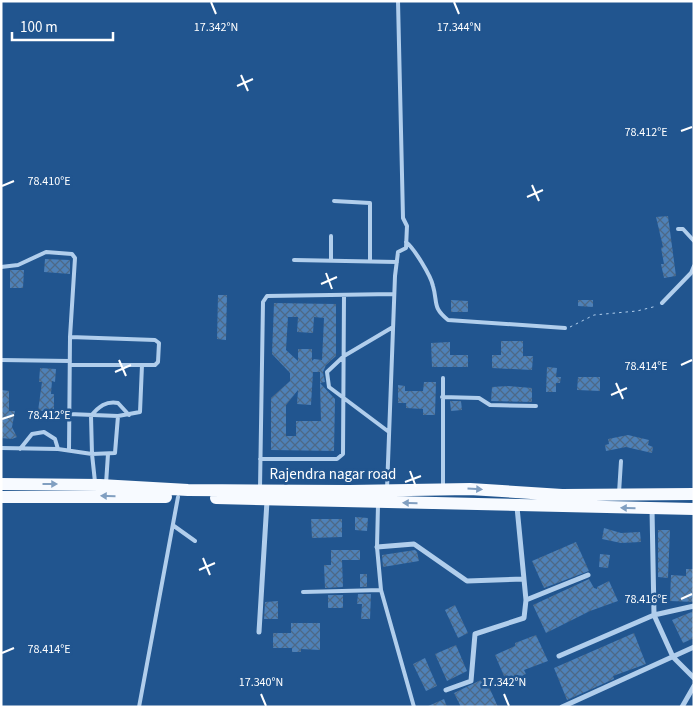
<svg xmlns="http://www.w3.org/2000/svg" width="695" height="708" font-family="'Source Sans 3',sans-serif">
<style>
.building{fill:url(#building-cross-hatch);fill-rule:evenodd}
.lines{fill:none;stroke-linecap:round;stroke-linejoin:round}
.path{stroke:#b1ceec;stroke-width:1;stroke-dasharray:2.5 4;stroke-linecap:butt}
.service{stroke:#b1ceec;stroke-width:4}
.minor{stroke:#b1ceec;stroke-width:5}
.primary{stroke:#f7faff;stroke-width:12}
.oneway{fill:#819fc1}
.ticks{fill:none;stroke:#fff;stroke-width:2}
.labels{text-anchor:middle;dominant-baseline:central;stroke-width:5;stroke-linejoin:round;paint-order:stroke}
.street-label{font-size:15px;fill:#fff;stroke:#21558f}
.ticks-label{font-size:12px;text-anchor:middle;fill:#fff;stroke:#21558f;stroke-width:5;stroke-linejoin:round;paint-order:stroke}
</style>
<defs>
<pattern id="building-cross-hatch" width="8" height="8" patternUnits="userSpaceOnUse" patternTransform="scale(1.25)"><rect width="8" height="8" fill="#4e81b8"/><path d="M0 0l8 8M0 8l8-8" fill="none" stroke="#4d6987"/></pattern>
</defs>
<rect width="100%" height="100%" fill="#21558f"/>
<path class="building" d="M668 216 676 276 664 278 661 264H664L661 248 663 247 656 217Z
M45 259 70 260V274L44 272Z
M10 270H24L23 288H10Z
M218 295H227L226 340 217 339Z
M451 300 468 301V312H451Z
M578 300H593V307L578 306Z
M274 303 336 304V356L326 365 323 372 325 382 320 383V372H313L311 405 297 404 298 390 286 405V436H296V421H321L320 383 335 399 334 451 271 450V398L290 381V373L272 354ZM288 317H298L297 332 313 333 314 317 324 318 322 360 314 359 312 361V349H298V361L286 350Z
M501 341H523V356H533L532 370 492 368V355H501Z
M450 342V355H468V367H432L431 343Z
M547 367 557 368 556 377H561L560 383H556V392H546Z
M40 368 56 369 55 382 52 381 51 394H54V411H38L42 382H39Z
M578 377H600V391L577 390Z
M424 382H436L435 415H423V409L406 408V403H398V385L405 386V391H423Z
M508 386 532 388V402L491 401 492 387Z
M1 390 9 391V411H15L12 427 17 437 12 439 1 438Z
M450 401H461L462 410 451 411Z
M628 435 649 440 648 445 653 447 652 453 626 447 606 451 605 445 609 444 608 439Z
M355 517 368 518 367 531 355 530Z
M311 519H342V537L312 538Z
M604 528 621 533 640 532 641 542 621 543 602 539Z
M658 530H670L668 578 658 577Z
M576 542 589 571 544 588 532 561Z
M331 550H360V560H342L343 587 325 588 324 565H331Z
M415 550 417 552 419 561 383 567 382 555Z
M600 554 610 555 608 568 599 567Z
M686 569H694V602L670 601 671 575 686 576Z
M360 574H367V587H360Z
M589 579 594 588 597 589V587L609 581 618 601 590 611 546 633 533 605Z
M358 594H371L370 619H361L362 604H357Z
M328 595H343V608H328Z
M278 601V619H264L265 602Z
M455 605 468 633 458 638 445 610Z
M694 611V638L683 643 672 620Z
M291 623H320V650L301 649V652H292V648H273V633H291Z
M634 633 646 664 613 676 614 679 567 700 554 668Z
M536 635 548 661 524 670 526 674 507 683 495 655 515 646V643Z
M456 645 467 671 447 681 435 654Z
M425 658 437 686 426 691 413 664Z
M485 678 498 707H461L454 693Z
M444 699 447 707H426Z"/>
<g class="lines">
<path class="path" d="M570 327 594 315 637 311 657 306"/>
<path class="service" d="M334 201 370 203V261
M678 229H683L694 241
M406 242C414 248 431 276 433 286 438 303 432 307 448 320L565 328
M294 260 397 262
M331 260V236
M1 267 18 265 46 252 72 254 75 258 70 337 69 450
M662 303 691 273 694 266
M1 360 70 361
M70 365H155L158 362 159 343 155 340 70 337
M442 397 479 398 490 405 536 406
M69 414 118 416 140 412 142 365
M118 416 115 453 92 454 91 416C99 406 106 401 118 403L129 415
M389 432 329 387 327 372 344 356 393 327
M1 448 58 449 92 454 95 482
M20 449 32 434 44 432 55 439 58 449
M260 459H337L343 454 344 295
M106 484 108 454
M443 486V378
M260 488 263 302 267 296 394 294
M387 489 395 276 398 252 406 248 407 226 403 218 398 1
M619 493 621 461
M378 505 377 547 381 590 414 707
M174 526 195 541
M303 592 381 590
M139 707 178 497"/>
<path class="minor" d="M652 509 654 615 673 657 694 678
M377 547 414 544 467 581 524 579
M526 600 588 575
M259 632 267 501
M559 656 654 615 694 606
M446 690 471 681 475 634 524 618 526 600 517 507
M562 707 694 647
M682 707 694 686"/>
<path class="primary" d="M1 484 100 485 188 490 349 491 470 489 562 495 694 494
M1 497H166
M216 498 694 509"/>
</g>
<defs><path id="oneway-solid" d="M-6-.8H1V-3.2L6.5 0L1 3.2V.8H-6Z" transform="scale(1.25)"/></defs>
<g class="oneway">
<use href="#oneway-solid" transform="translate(50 484)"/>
<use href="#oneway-solid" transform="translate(475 489) rotate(3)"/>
<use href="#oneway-solid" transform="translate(108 496) rotate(-179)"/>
<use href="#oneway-solid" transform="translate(410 503) rotate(-179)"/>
<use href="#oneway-solid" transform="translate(628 508) rotate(-179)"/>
</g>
<path class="ticks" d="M211 2 216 14M454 2 459 14M241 75 248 91M237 86 253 79M681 131 692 127M532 185 539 201M2 186 14 181M527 197 543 190M326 273 332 289M321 284 337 277M119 360 126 376M681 365 692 360M115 372 131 365M616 383 623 399M611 395 627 388M2 419 14 415M410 471 416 487M405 482 421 476M203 558 210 575M199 570 215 563M681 599 692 594M2 653 14 648M261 694 266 706M504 694 509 706"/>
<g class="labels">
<g class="street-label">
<text x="333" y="474">Rajendra nagar road</text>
</g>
</g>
<g class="ticks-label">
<text x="216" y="31">17.342°N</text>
<text x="459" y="31">17.344°N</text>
<text x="646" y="136">78.412°E</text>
<text x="49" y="185">78.410°E</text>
<text x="646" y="370">78.414°E</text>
<text x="49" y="419">78.412°E</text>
<text x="646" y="603">78.416°E</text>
<text x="49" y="653">78.414°E</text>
<text x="261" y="686">17.340°N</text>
<text x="504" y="686">17.342°N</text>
</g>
<rect width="695" height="708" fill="none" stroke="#ffffff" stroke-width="5"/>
<path d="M12 32v8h101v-8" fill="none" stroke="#ffffff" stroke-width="2.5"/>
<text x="20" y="32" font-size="15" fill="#ffffff" stroke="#21558f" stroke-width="4" paint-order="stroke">100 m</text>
</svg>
